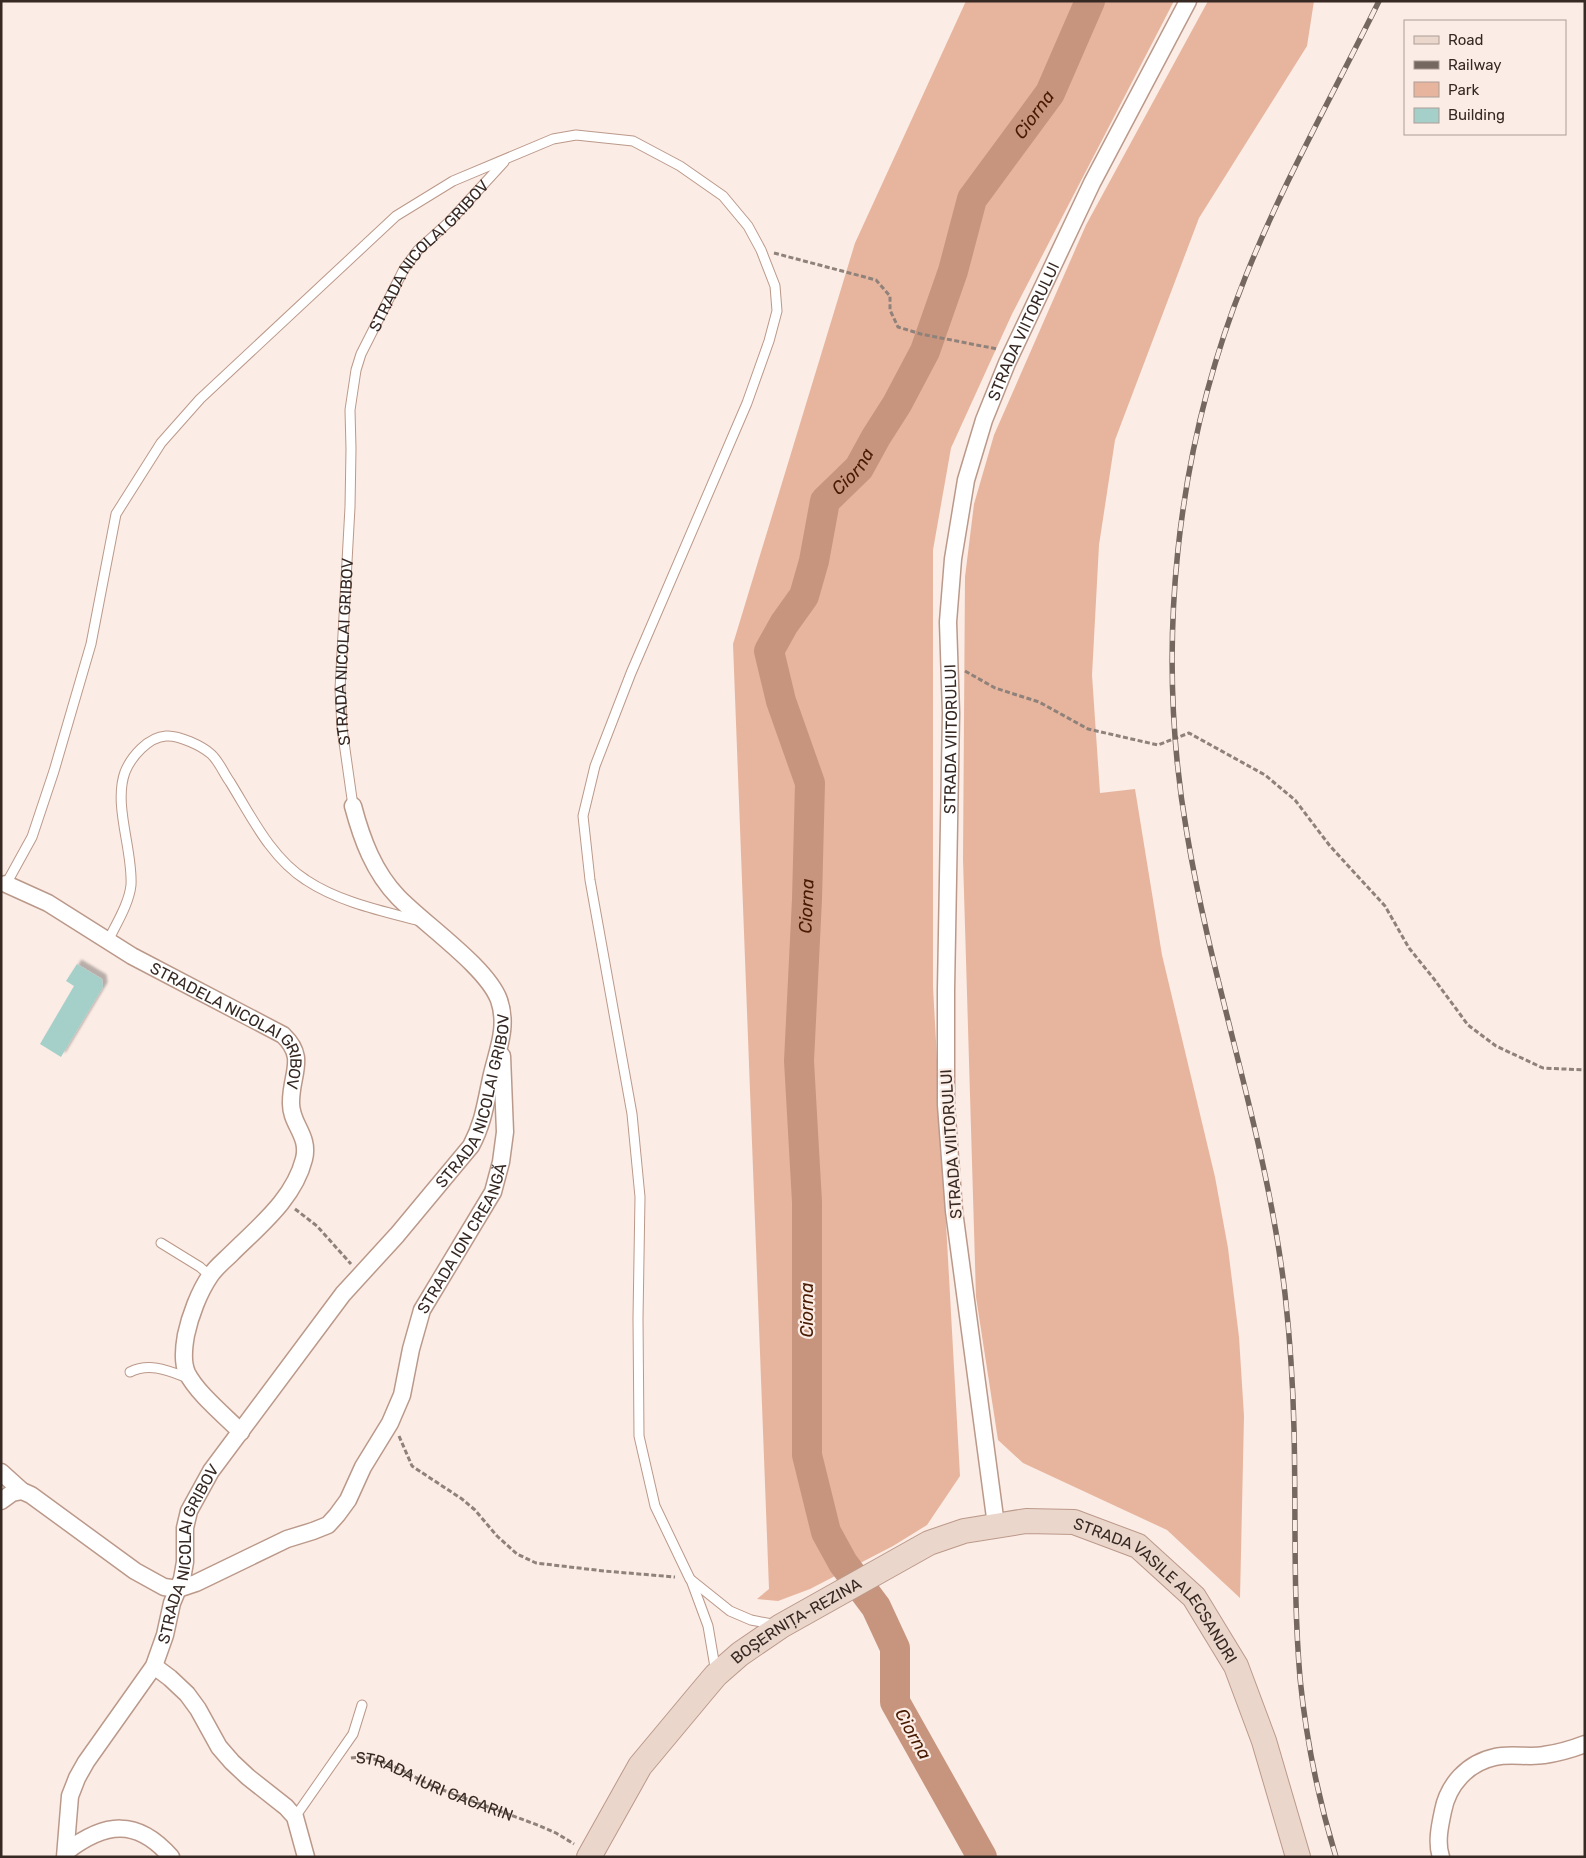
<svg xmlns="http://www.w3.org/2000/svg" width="1586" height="1858" font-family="Rubik,sans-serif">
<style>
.green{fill:#e7b59e}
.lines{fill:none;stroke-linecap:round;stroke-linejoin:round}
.river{stroke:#c7957e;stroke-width:30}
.building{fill:#a5d0ca;filter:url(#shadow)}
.lane-casing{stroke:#bb998a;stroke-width:11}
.street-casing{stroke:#bb998a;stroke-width:19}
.secondary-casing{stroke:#bb998a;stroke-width:26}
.path{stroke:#8f827b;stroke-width:3;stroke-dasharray:5 2.5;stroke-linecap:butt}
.lane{stroke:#fff;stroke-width:9}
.street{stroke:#fff;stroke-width:16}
.secondary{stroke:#ebd6cb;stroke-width:24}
.rail-casing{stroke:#756861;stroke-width:5.5}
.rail{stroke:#fbece5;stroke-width:4;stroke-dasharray:11;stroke-linecap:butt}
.labels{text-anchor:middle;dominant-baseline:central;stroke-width:4.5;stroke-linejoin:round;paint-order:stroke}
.street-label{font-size:16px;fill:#362923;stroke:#fbece5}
.water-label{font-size:18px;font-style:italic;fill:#481a01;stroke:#fbece5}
</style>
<defs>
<filter id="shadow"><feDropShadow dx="4.5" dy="-4.5" stdDeviation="1" flood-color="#0004"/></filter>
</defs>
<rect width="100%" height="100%" fill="#fbece5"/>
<path class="green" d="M966 1H1174L1012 314 951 448 933 550V987L960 1476 927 1525 893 1546 810 1589 778 1601 757 1599 769 1589 733 644 855 243Z
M1208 1H1314L1307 46 1199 218 1115 440 1099 545 1092 675 1100 793 1135 789 1162 955 1215 1177 1228 1248 1239 1337 1244 1416 1240 1598 1167 1530 1023 1463 998 1440 976 1297 963 859 965 577 974 504 994 435 1086 225Z"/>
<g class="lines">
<path class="river" id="s1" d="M982 1857 895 1702V1648L876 1607 843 1563 826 1532 807 1455V1202L799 1061 807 899 810 783 781 701 769 651 784 624 804 596 814 561 825 501 859 468 876 437 897 404 925 351 953 271 972 199 1050 93 1090 1"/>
</g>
<path class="building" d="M77 964 102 979 103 987 61 1057 40 1044 74 986 66 981Z"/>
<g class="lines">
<g class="lane-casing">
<g id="lane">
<path id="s3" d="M353 806 342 728 340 689 350 507 351 449 350 410 356 370 361 354 404 269 418 250 450 221 504 162"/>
<path d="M5 886 32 837 54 771 91 644 116 514 161 443 200 399 396 216 453 181 553 139 576 135 633 141 680 166 723 196 748 226 761 250 775 286 777 311 769 341 747 403 631 673 595 766 583 816 590 880 632 1114 640 1197 638 1318 639 1436 655 1506 690 1579 730 1611 751 1620 777 1625"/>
<path d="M108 941C116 924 129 904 131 885 133 850 113 805 125 772 131 757 148 737 166 736 179 735 202 746 211 754 219 761 224 774 230 782 251 816 271 858 306 880 339 902 382 911 420 921"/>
<path d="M161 1243 200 1267 210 1276"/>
<path d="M130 1372C150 1362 169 1371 188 1378"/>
<path d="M691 1580 708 1626 716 1673"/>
<path d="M295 1817 353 1734 362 1705"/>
</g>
</g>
<g class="street-casing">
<g id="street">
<path id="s4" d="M6 884 48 903 132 956 283 1035C307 1058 291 1073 291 1102 290 1124 310 1135 304 1159 294 1199 259 1226 231 1254 224 1261 216 1267 210 1276 199 1292 190 1316 186 1335 184 1346 182 1362 187 1373 197 1393 224 1415 241 1432"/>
<path id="s5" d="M1 1472 22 1491 31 1495 135 1571 164 1587 178 1589 196 1583 287 1539 313 1531 328 1525 337 1515 348 1500 363 1467 390 1423 402 1395 411 1349 422 1310 493 1192 501 1162 505 1132 502 1056"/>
<path d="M1 1501 12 1493 22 1491"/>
<path id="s6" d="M996 1525 954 1211 946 1105V990L951 713 948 622 953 559 966 480 984 420 1007 363 1092 183 1188 1"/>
<path d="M154 1666 170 1678 187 1694 198 1709 219 1747 232 1762 248 1777 286 1807 295 1817 306 1857"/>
<path d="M66 1852C105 1822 137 1818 171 1857"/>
<path id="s7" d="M65 1857 70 1796 77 1778 86 1762 154 1666 165 1635 172 1603 182 1579 185 1562V1528L189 1511 211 1471 343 1294 397 1235 471 1146C484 1122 486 1100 492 1074 498 1049 508 1026 499 1000 487 967 424 924 398 897 374 872 362 840 353 806"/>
<path d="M1441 1857C1436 1843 1440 1825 1443 1811 1448 1785 1467 1763 1495 1757 1511 1753 1528 1758 1544 1755 1558 1753 1572 1749 1585 1744"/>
</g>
</g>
<g class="secondary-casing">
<g id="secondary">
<path id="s8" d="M589 1857 640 1766 700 1694 716 1675 740 1654 781 1626 929 1543 964 1531 1026 1521 1074 1522 1138 1546 1194 1597 1236 1666 1264 1741 1298 1857"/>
</g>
</g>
<g class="path">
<path d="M774 253 876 280 890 296V310L898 327 921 334 997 349"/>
<path d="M965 671 995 688 1039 702 1088 729 1158 745 1189 733 1265 775 1295 800 1330 846 1385 906 1409 948 1434 979 1468 1025 1496 1046 1543 1068 1585 1070"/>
<path d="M295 1209 317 1226 351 1264"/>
<path d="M399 1436 412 1466 462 1499 475 1510 497 1536 517 1554 536 1563 604 1571 675 1577"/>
<path id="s2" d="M351 1758C381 1753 410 1777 438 1788 471 1801 506 1813 540 1826L556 1833 574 1844"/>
</g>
<use href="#lane" class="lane"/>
<use href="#street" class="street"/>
<use href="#secondary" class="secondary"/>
<g class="rail-casing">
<path id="rail" d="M1336 1857C1318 1798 1306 1739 1300 1678 1293 1595 1296 1512 1294 1429 1293 1384 1290 1339 1285 1294 1267 1138 1213 989 1187 834 1155 649 1175 452 1245 278 1283 182 1334 93 1379 1"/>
</g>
<use href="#rail" class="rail"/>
</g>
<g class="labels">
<g class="street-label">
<text stroke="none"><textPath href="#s3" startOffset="575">STRADA NICOLAI GRIBOV</textPath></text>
<text stroke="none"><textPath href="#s6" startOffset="1209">STRADA VIITORULUI</textPath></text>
<text stroke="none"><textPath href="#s3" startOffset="155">STRADA NICOLAI GRIBOV</textPath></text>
<text stroke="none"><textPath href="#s6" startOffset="789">STRADA VIITORULUI</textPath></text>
<text stroke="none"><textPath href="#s4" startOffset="271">STRADELA NICOLAI GRIBOV</textPath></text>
<text stroke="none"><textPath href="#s7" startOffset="882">STRADA NICOLAI GRIBOV</textPath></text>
<text transform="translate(951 1144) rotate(-94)">STRADA VIITORULUI</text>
<text stroke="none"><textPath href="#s5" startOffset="698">STRADA ION CREANGĂ</textPath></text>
<text stroke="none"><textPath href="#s7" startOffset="335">STRADA NICOLAI GRIBOV</textPath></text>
<text stroke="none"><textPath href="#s8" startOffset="732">STRADA VASILE ALECSANDRI</textPath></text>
<text stroke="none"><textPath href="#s8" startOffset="320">BOȘERNIȚA-REZINA</textPath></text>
<text stroke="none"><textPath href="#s2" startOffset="89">STRADA IURI GAGARIN</textPath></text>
</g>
<g class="water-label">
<text stroke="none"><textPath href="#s1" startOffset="1866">Ciorna</textPath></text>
<text stroke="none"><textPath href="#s1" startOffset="1461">Ciorna</textPath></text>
<text stroke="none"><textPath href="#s1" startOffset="996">Ciorna</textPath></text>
<text transform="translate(807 1310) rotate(-90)">Ciorna</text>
<text transform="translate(913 1734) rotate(61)">Ciorna</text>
</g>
</g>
<rect width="1586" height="1858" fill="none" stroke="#362923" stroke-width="5"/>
<rect x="1404" y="20" width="162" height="115" fill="#fbece5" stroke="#ac9e97"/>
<rect x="1414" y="36" width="25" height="8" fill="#ebd6cb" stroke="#ac9e97"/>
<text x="1448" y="45" font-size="15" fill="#362923">Road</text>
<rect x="1414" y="61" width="25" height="8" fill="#756861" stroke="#ac9e97"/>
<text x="1448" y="70" font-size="15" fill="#362923">Railway</text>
<rect x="1414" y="82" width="25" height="15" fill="#e7b59e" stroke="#ac9e97"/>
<text x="1448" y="95" font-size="15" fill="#362923">Park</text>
<rect x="1414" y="108" width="25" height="15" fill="#a5d0ca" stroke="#ac9e97"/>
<text x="1448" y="120" font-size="15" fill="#362923">Building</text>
</svg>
